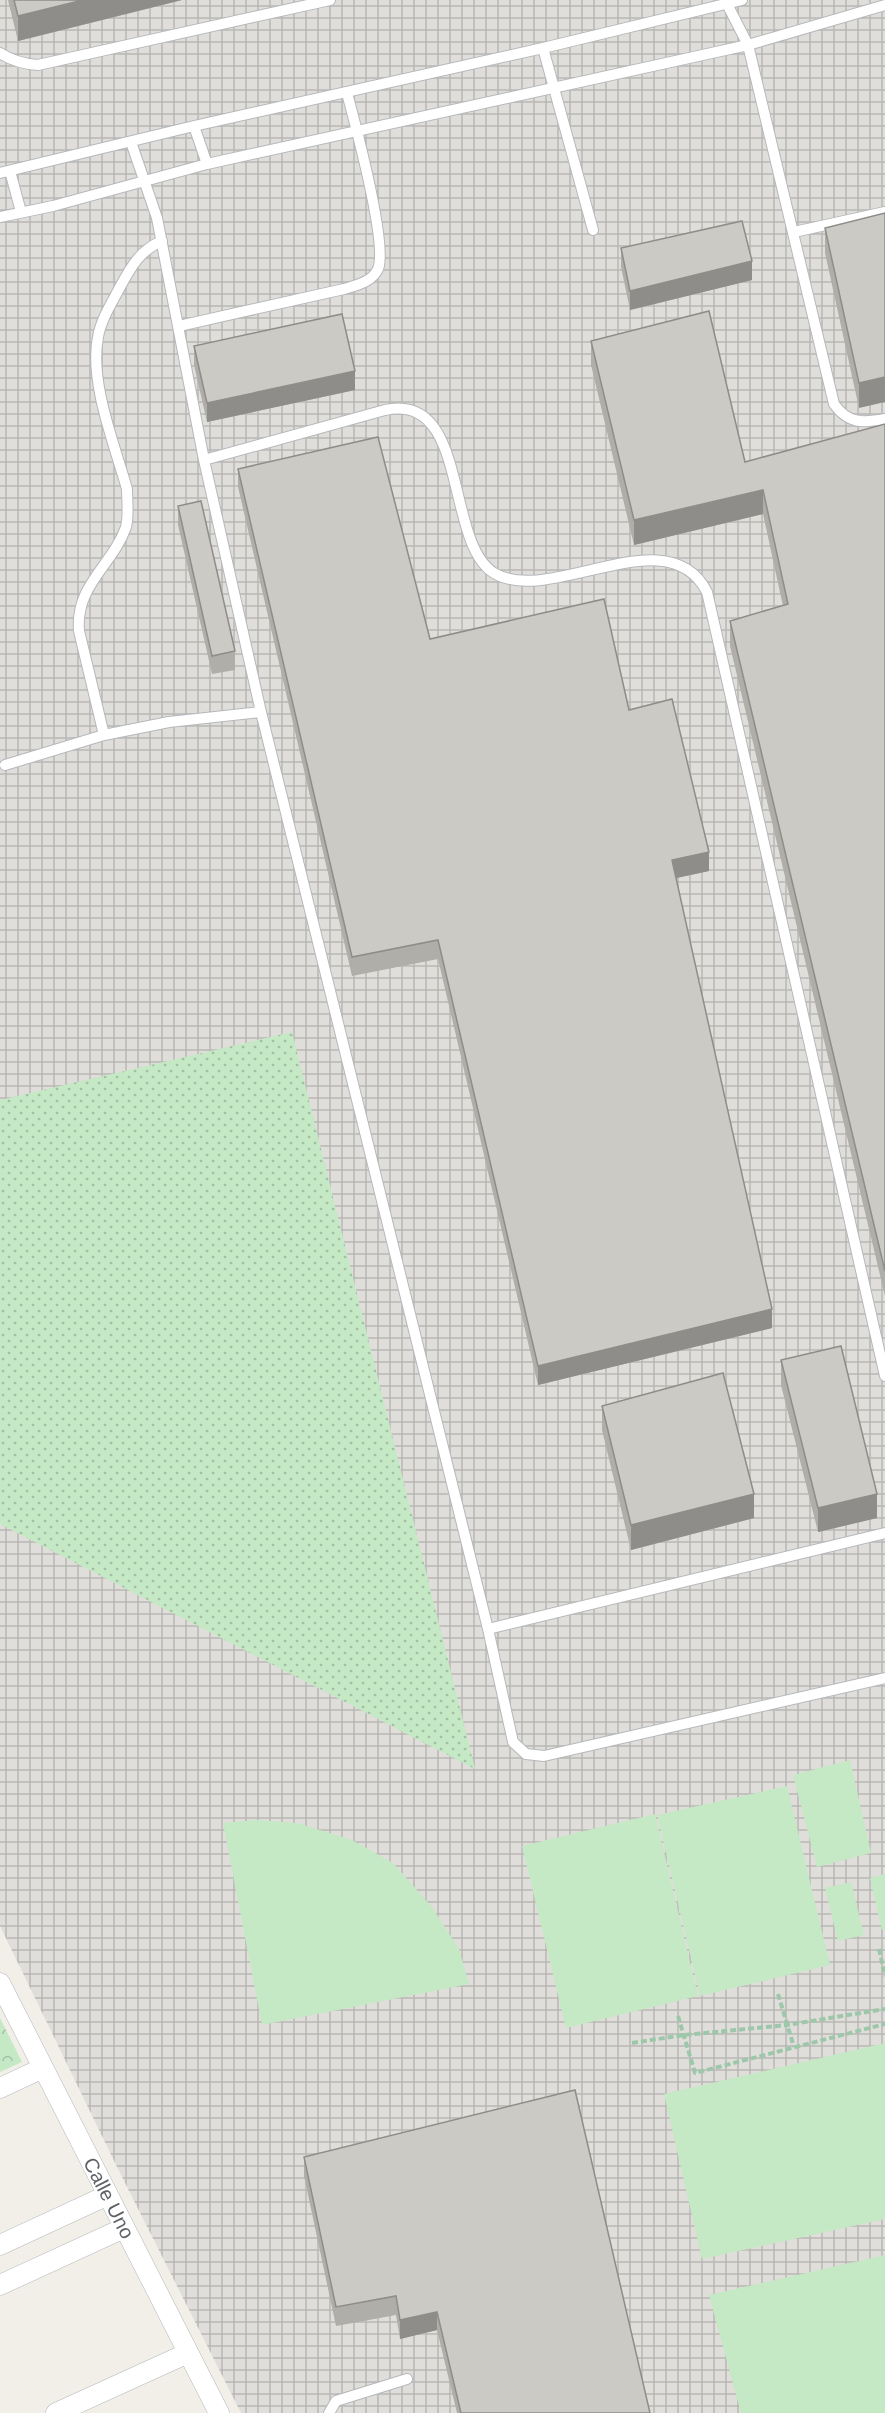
<svg xmlns="http://www.w3.org/2000/svg" width="885" height="2413" font-family="Helvetica,sans-serif">
<style>
.industrial{fill:url(#industrial-grid)}
.grass{fill:url(#grass-dots)}
.forest{fill:url(#forest-crowns)}
.garden{fill:#c5e8c5}
.lines{fill:none;stroke-linecap:round;stroke-linejoin:round}
.service-casing{stroke:#b5b8bc;stroke-width:12}
.minor-casing{stroke:#b5b8bc;stroke-width:21}
.path{stroke:#9cc7a9;stroke-width:4;stroke-dasharray:6 3;stroke-linecap:butt}
.service{stroke:#fff;stroke-width:10}
.minor{stroke:#fff;stroke-width:20}
.wall{fill:#afaea9}
.shaded-wall{fill:#8f8d8a}
.building{fill:#cccac5;stroke:#8f8d8a;stroke-width:1.5}
.labels{text-anchor:middle;dominant-baseline:central;stroke-width:4.5;stroke-linejoin:round;paint-order:stroke}
.street-label{font-size:20px;fill:#5f6368;stroke:#fff}
</style>
<defs>
<pattern id="industrial-grid" width="8" height="8" patternUnits="userSpaceOnUse" patternTransform="scale(1.5)"><rect width="8" height="8" fill="#e0deda"/><path d="M0 4h8M4 0v8" fill="none" stroke="#b9b8b5"/></pattern>
<pattern id="grass-dots" width="8" height="8" patternUnits="userSpaceOnUse" patternTransform="scale(1.5)"><rect width="8" height="8" fill="#c5e8c5"/><path d="M2 2h.1M6 6h.1" fill="none" stroke="#a3c0a4" stroke-width="1.8" stroke-linecap="round"/></pattern>
<pattern id="forest-crowns" width="20" height="18" patternUnits="userSpaceOnUse" patternTransform="scale(1.5)"><rect width="20" height="18" fill="#c5e8c5"/><path d="M2 6a3 3 0 1 1 6 0M12 15a3 3 0 1 1 6 0" fill="none" stroke="#a3c0a4"/></pattern>
</defs>
<rect width="100%" height="100%" fill="#f1efe8"/>
<path class="industrial" d="M0 0H885V2413H241L118 2169 0 1926Z"/>
<path class="grass" d="M292 1032 475 1769 0 1524V1100Z"/>
<path class="forest" d="M0 2018 22 2062 0 2072Z"/>
<path class="garden" d="M850 1760 871 1853 817 1867 793 1775Z
M787 1786 830 1965 700 1996 657 1815Z
M655 1814 698 1996 566 2028 522 1846Z
M256 1820 297 1823 352 1840 393 1863 432 1907 459 1949 469 1984 262 2025 223 1823Z
M885 1874V1930H882L870 1878Z
M851 1882 864 1935 838 1941 825 1888Z
M885 2043V2219L702 2259 664 2094Z
M885 2255V2413H741L709 2295Z"/>
<g class="lines">
<g class="service-casing">
<path id="service" d="M725 0 748 45 834 404C848 424 863 423 885 419
M543 48 593 230
M0 53C12 61 23 64 38 65L330 0
M194 126 207 164
M131 142 157 218 204 460 261 712 488 1629 513 1742 526 1754 544 1756 885 1678
M10 171 21 212
M0 173 194 126 543 48 742 0
M0 217 53 206 207 164 748 45 885 5
M794 232 885 212
M162 241C140 250 131 267 120 287 112 303 101 319 98 337 89 382 115 446 127 489 127 501 129 515 126 527 113 565 75 585 79 631L104 735 169 722 261 712
M179 326 344 289C357 285 372 282 378 269 388 245 355 123 347 93
M204 460 385 410C470 392 444 542 494 573 550 607 668 515 707 592L885 1376
M5 765 104 735
M488 1629 885 1533
M329 2413 336 2401 407 2379"/>
</g>
<g class="minor-casing">
<path id="minor" d="M0 1983 219 2413
M0 2088 43 2068
M0 2245 108 2195
M0 2285 124 2228
M56 2413 188 2353"/>
</g>
<path class="path" d="M879 1949 885 1976
M778 1994 794 2047
M678 2016 695 2073 885 2024
M632 2043 684 2035 787 2025 885 2009"/>
<use href="#service" class="service"/>
<use href="#minor" class="minor"/>
</g>
<path class="wall" d="M8 0H182L18 41Z
M885 213 859 408 825 253V228Z
M621 248 752 280 630 310 621 267Z
M591 341 745 462 885 424V1296L730 646V621L783 606 763 514 634 545 591 365Z
M194 346 355 390 207 422 194 365Z
M238 469 430 639 629 710 709 871 676 878 772 1328 538 1385 438 959 352 976 238 487Z
M178 506 235 651V670L212 674 178 525Z
M781 1360 877 1518 818 1532 781 1385Z
M602 1406 754 1518 631 1550 602 1430Z
M304 2157 650 2413H457L437 2330 400 2339 396 2315 336 2326 304 2176Z"/>
<path class="shaded-wall" d="M83 0H182L18 41V16Z
M752 261V280L630 310V291Z
M355 371V390L207 422V403Z
M885 377V402L859 408V383Z
M763 490V514L634 545V520Z
M709 852V871L672 879V860Z
M772 1309V1328L538 1385V1366Z
M754 1494V1518L631 1550V1525Z
M877 1494V1518L818 1532V1508Z
M437 2312V2330L400 2339V2320Z"/>
<path class="building" d="M14 0H83L18 16Z
M885 213V377L859 383 825 228Z
M742 221 752 261 630 291 621 248Z
M709 311 745 462 885 424V1271L730 621 788 604 763 490 634 520 591 341Z
M342 314 355 371 207 403 194 346Z
M378 437 430 639 604 599 629 710 672 699 709 852 672 860 772 1309 538 1366 438 940 352 957 238 469Z
M201 501 235 651 212 656 178 506Z
M841 1346 877 1494 818 1508 781 1360Z
M723 1373 754 1494 631 1525 602 1406Z
M575 2090 650 2413H461L437 2312 400 2320 396 2296 336 2307 304 2157Z"/>
<g class="labels">
<g class="street-label">
<text transform="translate(109 2198) rotate(63)">Calle Uno</text>
</g>
</g>
</svg>
